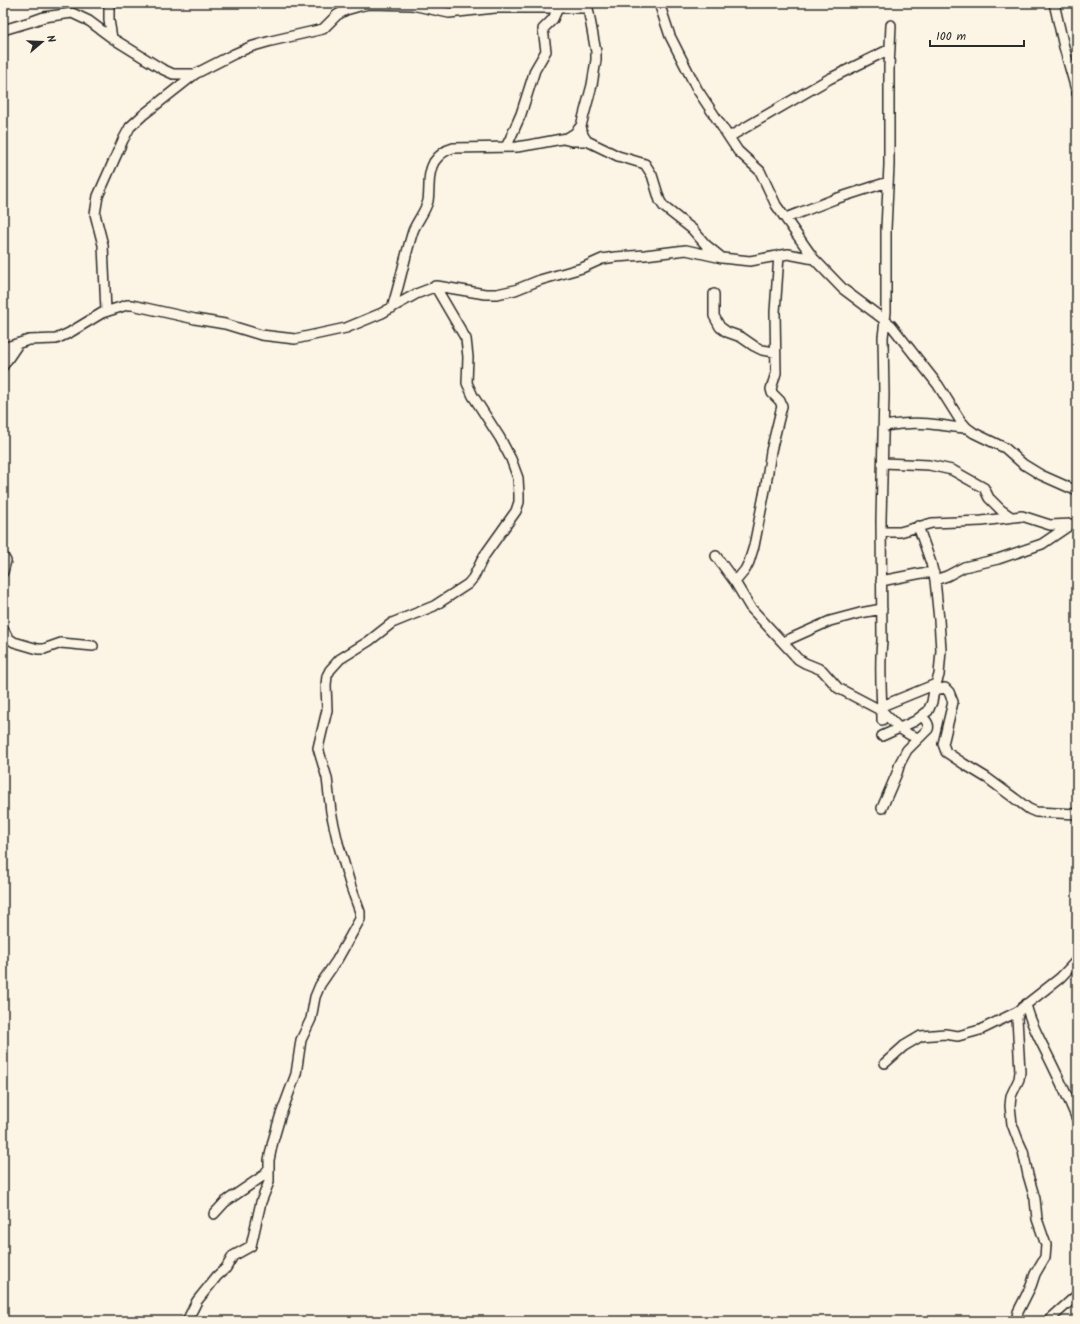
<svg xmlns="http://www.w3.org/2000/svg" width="1080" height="1324" font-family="Kalam,sans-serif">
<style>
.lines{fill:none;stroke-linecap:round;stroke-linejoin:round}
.minor-casing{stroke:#2b2b2b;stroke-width:12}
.minor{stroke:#fcf5e5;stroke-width:9}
</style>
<rect width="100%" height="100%" fill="#fcf5e5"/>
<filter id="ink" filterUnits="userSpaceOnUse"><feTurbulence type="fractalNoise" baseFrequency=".025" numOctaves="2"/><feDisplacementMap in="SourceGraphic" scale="8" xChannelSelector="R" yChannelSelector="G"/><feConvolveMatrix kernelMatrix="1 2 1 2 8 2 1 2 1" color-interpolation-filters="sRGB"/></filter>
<g filter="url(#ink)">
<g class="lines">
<g class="minor-casing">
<path id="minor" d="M109 3V20L112 38
M587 3 596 52V60L592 85 581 126 583 135 587 141 618 156 645 164 652 175 660 201 664 207 692 229 706 245 722 258 750 261 788 254 814 259
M659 3 670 36 697 89 738 151 760 171 776 205 814 259 843 289 891 325 938 385 960 420 967 428 974 433 1005 448 1023 464 1041 475 1077 491
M1054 3 1064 47 1077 93
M3 30 30 22 44 17 72 13 89 21 112 38 162 69 173 74H195
M729 137 829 79 890 49
M563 139 571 141H587
M506 147 510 139 521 114 535 70 546 51 543 29 553 19 558 8
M786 218 835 199 888 182
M714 294V316L720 327 727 332 741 337 754 346 762 350 775 352
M392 308C400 283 405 256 413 231 417 221 425 212 428 201 430 188 427 174 434 162 439 155 445 150 453 148L517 147 535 144 567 138 575 133 581 126
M106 311 103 245 95 214 98 196 123 140 130 127 143 115 195 74 234 54 250 47 271 41 323 29 337 15 346 10 360 6 369 4 412 5 449 13 495 8H587
M3 348 29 340 56 339 69 333 102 313 127 305H132L195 319 225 324 261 335 295 339 346 328 382 313 416 294 437 286 485 294H497L515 290 540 280 582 268 602 259 615 257 645 255 686 250 722 258
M3 366 18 344
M884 426C902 423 921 422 939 425 949 426 957 428 967 428
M883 463 929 465 952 470 984 488 989 498 1001 510 1011 517
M881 532H900L932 523 982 521 1022 516 1050 525 1072 524
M3 556 6 561 3 572
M716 556 735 582 750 607 798 659 805 663 822 670 838 688 882 711 899 728 910 735 919 738
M935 580 947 576 964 567 998 559 1042 544 1070 525
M881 581 922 573H934
M735 582 745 570 749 562 754 546 766 485 771 451 782 406 780 401 772 393 771 389 776 373 775 312 779 255
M3 629 8 638 14 642 38 649H44L61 643 93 646
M783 642 830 621 860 613 882 609
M934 690 945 688 949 692 953 702 943 744 946 752 964 764 987 778 1029 809 1036 812 1077 814
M882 706 936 684
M882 720C882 694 879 668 882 641L881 520 884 395 883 337 886 312V229L889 165V67L891 25
M882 736 915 721 928 711 932 702 934 690 939 675 941 650 939 620 935 580 931 563 918 526
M882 808 897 773 900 763 907 750 928 729C930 724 925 720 922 716
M1026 1004C1029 1019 1036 1032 1043 1046 1055 1070 1067 1095 1077 1119
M885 1063 904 1046 921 1036 945 1034 958 1036 980 1030 1019 1011
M214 1214 225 1202 263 1176 269 1168
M187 1321 197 1301 217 1276 226 1268 233 1256 251 1246 261 1202 269 1182V1160L273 1141 280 1117 296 1074 301 1040 311 1019 315 997 320 985 337 960 360 919V912L351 887 338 843 331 812 327 778 318 748 327 710 326 685 327 676 330 670 340 659 369 641 392 623 434 606 468 584 473 578 484 556 516 511 519 502V495L518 478 511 459 500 438 473 396 467 383 468 357 466 339 435 286
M1016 1321 1018 1312 1031 1286 1035 1274 1045 1257 1046 1245 1037 1219 1035 1199 1028 1175 1023 1151 1018 1140 1012 1124 1010 1106 1011 1096 1019 1079 1020 1072 1017 1018 1019 1011 1023 1007 1060 978 1077 960
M1048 1321 1077 1295"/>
</g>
<use href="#minor" class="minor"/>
</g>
</g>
<rect width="1080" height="1324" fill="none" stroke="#fcf5e5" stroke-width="16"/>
<rect x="8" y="8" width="1064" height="1308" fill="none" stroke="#2b2b2b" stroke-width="1.5" filter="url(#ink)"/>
<g transform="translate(42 42) rotate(71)" stroke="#fcf5e5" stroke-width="3" paint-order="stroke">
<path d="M0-3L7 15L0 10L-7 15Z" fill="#2b2b2b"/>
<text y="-6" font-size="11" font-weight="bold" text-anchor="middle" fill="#2b2b2b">N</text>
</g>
<path d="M930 40v6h94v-6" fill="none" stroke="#2b2b2b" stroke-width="2"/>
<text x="936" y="40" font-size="12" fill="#2b2b2b" stroke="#fcf5e5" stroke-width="3" paint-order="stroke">100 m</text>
</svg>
